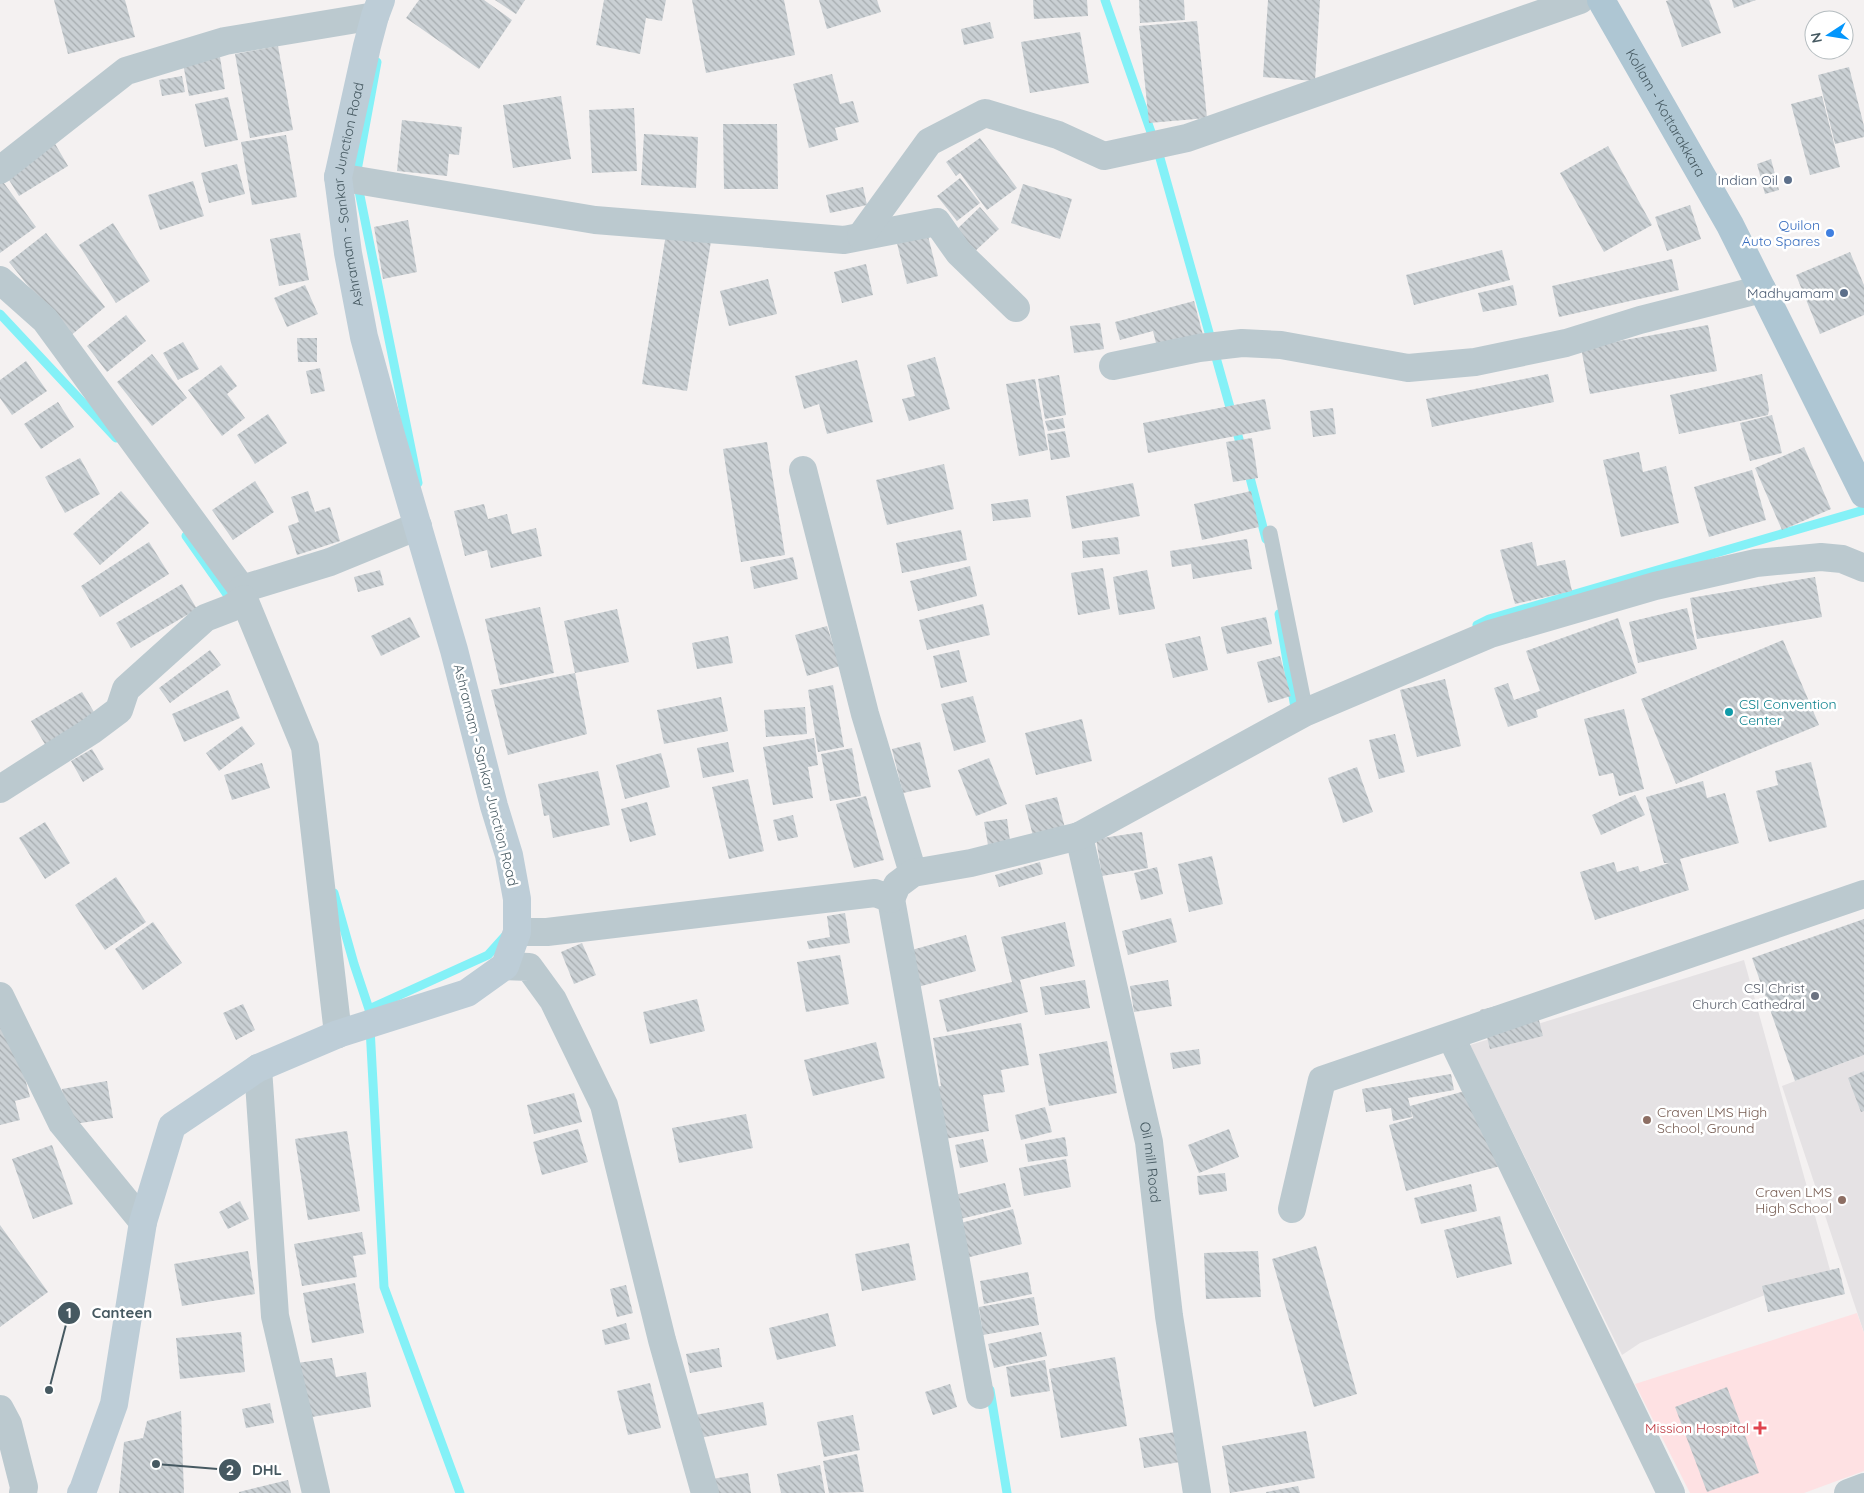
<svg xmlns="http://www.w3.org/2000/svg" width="1864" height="1493" font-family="Quicksand,sans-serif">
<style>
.education{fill:#e5e2e4}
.medical{fill:#fee1e3}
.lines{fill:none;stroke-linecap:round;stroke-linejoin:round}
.stream{stroke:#84f1f7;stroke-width:9}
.building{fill:url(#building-back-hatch)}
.lane{stroke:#bbc9cf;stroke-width:15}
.street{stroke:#bbc9cf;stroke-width:28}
.secondary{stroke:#bdcdd7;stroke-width:28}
.primary{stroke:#aec6d3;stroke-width:28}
.service-dot{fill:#5c6f8a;stroke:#fff;stroke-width:2}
.shop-dot{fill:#3f7fe0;stroke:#fff;stroke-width:2}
.culture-dot{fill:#0f9aa8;stroke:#fff;stroke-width:2}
.worship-dot{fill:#6b7280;stroke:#fff;stroke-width:2}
.education-dot{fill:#8d6e63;stroke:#fff;stroke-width:2}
.health-dot{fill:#e0444e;stroke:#fff;stroke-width:2}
.labels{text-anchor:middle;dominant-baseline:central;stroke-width:5;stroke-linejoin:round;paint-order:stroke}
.street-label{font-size:14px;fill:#465961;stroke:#fff}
.service-label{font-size:14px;fill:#4e5e75;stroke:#fff;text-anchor:end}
.shop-label{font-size:14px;fill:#366cbe;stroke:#fff;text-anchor:end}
.culture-label{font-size:14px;fill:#0d838f;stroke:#fff;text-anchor:start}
.worship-label{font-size:14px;fill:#5b616d;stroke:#fff;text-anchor:end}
.education-label{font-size:14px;fill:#785e54;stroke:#fff;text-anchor:start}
.health-label{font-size:14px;fill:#be3a42;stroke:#fff;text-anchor:end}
.leader{fill:none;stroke:#465961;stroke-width:2}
.callout-dot{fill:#465961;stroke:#fff;stroke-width:2}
.mark-label{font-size:15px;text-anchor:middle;font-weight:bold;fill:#fff}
.callout-label{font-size:15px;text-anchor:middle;font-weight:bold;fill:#465961;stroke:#fff;stroke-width:5;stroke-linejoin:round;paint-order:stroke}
</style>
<defs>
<pattern id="building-back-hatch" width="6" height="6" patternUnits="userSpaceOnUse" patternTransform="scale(1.25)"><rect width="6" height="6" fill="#cad0d4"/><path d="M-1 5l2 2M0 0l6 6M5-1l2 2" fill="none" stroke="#a6acaf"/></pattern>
</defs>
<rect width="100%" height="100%" fill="#f4f1f1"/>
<path class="education" d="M1744 960 1830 1270 1640 1343 1622 1355 1470 1045Z
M1864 1055V1333L1782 1086Z"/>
<path class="medical" d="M1857 1313 1864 1333V1471L1804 1493H1690L1635 1384Z"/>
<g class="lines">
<path class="stream" d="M1105 0 1160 158 1242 450
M377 62 356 176 418 483
M0 314 116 438
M1248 470 1266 539
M186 536 233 603
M1279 614 1295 708 1290 711
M1477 625 1489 619 1864 510
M334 893 354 964 369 1009 384 1287 460 1493
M369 1009 488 955 506 935
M990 1390 1007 1493"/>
</g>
<path class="building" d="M54 0H125L135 37 68 54Z
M419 0H484L512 20 479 69 406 18Z
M495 0H525L516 14Z
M604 0H666L662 21 646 18 640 54 596 45Z
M692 0H784L795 55 706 73Z
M819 0H877L881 12 827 29Z
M1033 0H1087L1088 16 1034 19Z
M1139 0H1184L1185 20 1140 23Z
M1268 0H1320L1315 81 1263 77Z
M1669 0H1709L1721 33 1682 47 1666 1Z
M1732 0H1756L1734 8Z
M1197 21 1207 118 1149 123 1139 26Z
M990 22 994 38 964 45 961 29Z
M1080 32 1089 83 1030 93 1021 42Z
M278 46 293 130 250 138 235 54Z
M220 57 225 89 189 96 183 63Z
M1849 67 1864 126V137L1835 144 1818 75Z
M832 74 840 104 853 101 859 122 835 128 838 140 809 148 793 84Z
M182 76 185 92 162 96 159 80Z
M561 96 571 159 513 168 503 105Z
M1822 96 1840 167 1810 175 1791 104Z
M228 97 238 140 205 147 195 104Z
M634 108 637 171 592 173 589 110Z
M402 120 462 127 459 155 449 154 447 176 397 171Z
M723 124H777L778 189H724Z
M644 134 698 137 696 188 641 185Z
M286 135 297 197 252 205 241 142Z
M980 138 1017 188 987 210 960 173 956 176 946 162Z
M54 142 68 166 19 196 4 172Z
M1608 146 1652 225 1604 252 1560 173Z
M1771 159 1779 190 1765 194 1757 164Z
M237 164 245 194 209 203 201 173Z
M960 178 980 203 957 221 937 196Z
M0 179H1L36 227 0 253Z
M193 181 204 216 160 230 148 195Z
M1023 184 1072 199 1060 239 1011 223Z
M863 187 867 205 830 213 826 195Z
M1690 205 1701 239 1667 251 1655 217Z
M980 207 999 229 972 254 953 233Z
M408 220 417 272 383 279 374 227Z
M113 223 150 281 116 303 79 245Z
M926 228 938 276 907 284 895 235Z
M46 233 105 307 69 337 9 262Z
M300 233 309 280 279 286 270 239Z
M666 234 711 241 687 391 642 384Z
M1502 250 1510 280 1414 305 1406 275Z
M1850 252 1864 285V315L1820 334 1796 275Z
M1672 259 1679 290 1559 317 1552 286Z
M866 264 873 295 842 303 834 272Z
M768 279 777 314 729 326 720 291Z
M305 285 318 314 287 327 274 298Z
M1513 285 1517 305 1483 312 1478 293Z
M1194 301 1204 339 1158 351 1153 331 1120 340 1115 322Z
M126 315 146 341 107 372 87 346Z
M1100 323 1104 349 1074 353 1070 326Z
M1708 325 1717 371 1590 394 1581 348Z
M297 338H317V362H298Z
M183 342 199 369 178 380 163 353Z
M152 354 187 398 152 426 117 382Z
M935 357 950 409 909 421 902 399 915 396 907 365Z
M857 360 873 422 827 434 819 404 804 409 795 376Z
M26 361 47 391 12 415 0 398V380Z
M221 365 237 386 227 394 245 418 222 436 188 390Z
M320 368 325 391 311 394 306 371Z
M1548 374 1554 402 1432 427 1426 399Z
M1762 374 1769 409 1768 415 1679 434 1670 395Z
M1059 375 1066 415 1045 419 1038 379Z
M1035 379 1048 450 1019 456 1006 384Z
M1265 399 1271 429 1148 453 1143 423Z
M58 402 74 427 41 449 24 424Z
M1333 408 1336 434 1313 437 1310 411Z
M268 414 287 443 255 464 237 435Z
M1772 415 1782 453 1750 461 1740 423Z
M1063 418 1065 428 1048 431 1045 421Z
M1065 431 1070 457 1051 460 1047 434Z
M1252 438 1258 478 1233 482 1226 442Z
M767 442 785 555 741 562 723 449Z
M1804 447 1831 509 1782 530 1755 468Z
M1639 452 1643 472 1666 466 1679 523 1621 537 1603 460Z
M80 458 100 494 65 513 45 477Z
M944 464 954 509 887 525 876 480Z
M1752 470 1766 520 1709 537 1694 487Z
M255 481 274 512 233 540 212 510Z
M1133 483 1140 516 1072 529 1066 496Z
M121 491 149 523 100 565 73 534Z
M308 491 315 512 330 507 340 541 297 555 288 526 299 522 291 497Z
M1251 491 1259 527 1202 540 1194 504Z
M1028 499 1031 517 993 521 991 504Z
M484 504 488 519 507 514 512 534 536 528 542 556 491 568 487 550 465 556 454 511Z
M961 530 967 560 902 573 896 543Z
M1118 537 1120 554 1083 558 1082 541Z
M1247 539 1252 569 1193 579 1191 564 1172 567 1170 551Z
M149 542 169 574 100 617 81 586Z
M1532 542 1537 566 1565 560 1572 591 1515 604 1500 550Z
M793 557 798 579 754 589 750 567Z
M970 566 977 596 918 611 910 581Z
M1103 568 1110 609 1078 615 1071 573Z
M380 570 384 585 358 592 354 577Z
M1147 570 1155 609 1119 615 1113 577Z
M1815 577 1822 617 1697 639 1690 598Z
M182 584 197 609 131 648 116 623Z
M983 604 990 635 927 650 919 620Z
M540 607 554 673 500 685 485 619Z
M1687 608 1697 649 1638 663 1629 622Z
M617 609 629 662 575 673 564 621Z
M410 617 420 637 381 656 371 636Z
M1266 617 1272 644 1227 654 1221 627Z
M1618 618 1637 673 1536 710 1538 717 1508 727 1494 688 1508 683 1514 700 1540 691 1526 651Z
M827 626 840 666 807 676 795 635Z
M728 636 733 663 697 669 692 643Z
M1200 636 1208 670 1173 678 1165 644Z
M1783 640 1819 725 1676 784 1641 699Z
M210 650 221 665 170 703 159 688Z
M959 650 967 682 941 688 933 656Z
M1280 656 1291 696 1268 703 1257 662Z
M575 673 587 734 508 755 491 690Z
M1445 679 1461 746 1417 757 1400 690Z
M833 685 844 747 818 752 808 690Z
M228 690 240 718 184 742 172 714Z
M82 692 97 717 46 746 31 721Z
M973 696 986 742 954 751 941 704Z
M721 697 728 731 664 744 657 710Z
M805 707 807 734 766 737 764 710Z
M1624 709 1644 789 1619 796 1613 773 1599 776 1584 719Z
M1082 719 1092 761 1036 775 1025 733Z
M242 726 255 744 219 771 206 753Z
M1395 734 1405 772 1379 779 1369 740Z
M814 738 818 765 808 767 813 798 773 805 763 747Z
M728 742 734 772 703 778 697 748Z
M920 742 931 787 903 793 892 749Z
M852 748 861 796 830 801 821 754Z
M92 749 104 769 83 782 71 761Z
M661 753 670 787 625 799 616 765Z
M989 758 1007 804 976 816 958 770Z
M1811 762 1827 827 1769 842 1756 791 1778 785 1775 771Z
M262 763 270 788 232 800 224 775Z
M1357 767 1373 812 1343 823 1328 778Z
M598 771 610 825 553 838 549 815 544 816 538 784Z
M748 779 764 851 729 859 712 787Z
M1703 781 1707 798 1725 793 1739 843 1680 859 1689 890 1595 920 1580 872 1614 862 1617 872 1638 866 1640 872 1669 863H1664L1646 797Z
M1635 795 1645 815 1601 835 1592 815Z
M866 796 884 860 854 868 836 804Z
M1057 797 1065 828 1033 836 1025 805Z
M647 802 656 835 630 842 621 809Z
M793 815 798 837 778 841 773 820Z
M1007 819 1011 848 989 851 984 822Z
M45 822 70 863 45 879 19 838Z
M1142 832 1148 868 1102 876 1096 839Z
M1212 856 1223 904 1189 912 1178 864Z
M1040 862 1043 874 999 887 995 875Z
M1157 867 1163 894 1141 900 1134 873Z
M116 877 146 922 105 950 75 905Z
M845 913 850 943 809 949 807 941 830 937 827 916Z
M1171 918 1177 942 1128 955 1122 931Z
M1864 919V1055L1795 1081 1752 958Z
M153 922 182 963 143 990 115 949Z
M1065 922 1075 966 1020 980 1028 1012 947 1032 939 1000 1012 982 1001 937Z
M966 935 976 971 918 987 908 951Z
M582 943 596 975 574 984 561 952Z
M840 955 849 1004 806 1012 797 962Z
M1085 980 1090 1008 1045 1015 1040 987Z
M1168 980 1172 1006 1134 1012 1130 986Z
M1533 997 1543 1036 1490 1049 1480 1010Z
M697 999 705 1031 650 1044 643 1012Z
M243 1004 255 1030 236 1040 223 1013Z
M10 1022 30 1097 15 1101 20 1120 0 1125V1025Z
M1021 1023 1029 1065 1001 1070 1005 1092 983 1095 989 1131 945 1139 936 1087 941 1086 933 1038Z
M1107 1041 1117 1093 1049 1106 1039 1054Z
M876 1042 885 1078 813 1096 804 1060Z
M1199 1049 1201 1064 1173 1069 1170 1053Z
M1864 1071V1111L1861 1112 1848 1078Z
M1451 1074 1454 1090 1408 1098 1410 1106 1487 1085 1508 1164 1406 1191 1389 1125 1413 1118 1411 1109 1412 1117 1393 1121 1391 1108 1366 1112 1362 1089Z
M107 1081 113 1118 68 1125 62 1089Z
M574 1093 582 1122 534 1134 527 1105Z
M1045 1107 1052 1132 1021 1140 1015 1115Z
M746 1114 753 1148 679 1163 672 1128Z
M578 1129 588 1162 542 1175 533 1142Z
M1229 1129 1239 1157 1199 1173 1188 1145Z
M347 1131 360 1211 308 1220 295 1139Z
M1065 1137 1068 1156 1028 1162 1025 1144Z
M983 1139 988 1162 960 1168 955 1145Z
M52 1145 73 1204 33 1219 12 1159Z
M1066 1159 1071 1187 1024 1196 1019 1168Z
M1225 1173 1227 1191 1199 1195 1197 1176Z
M1005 1183 1011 1207 960 1219 954 1195Z
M1471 1184 1477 1211 1421 1224 1414 1198Z
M240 1201 249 1219 228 1229 219 1212Z
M1013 1209 1022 1244 966 1258 957 1224Z
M1500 1216 1512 1264 1457 1278 1444 1230Z
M0 1225 48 1292 0 1327Z
M362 1232 366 1254 353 1256 357 1277 302 1286 294 1244Z
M909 1243 916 1280 862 1291 855 1254Z
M1316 1246 1357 1394 1314 1407 1272 1259Z
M248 1251 255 1294 182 1306 174 1264Z
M1258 1251 1261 1297 1206 1299 1204 1253Z
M1839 1268 1845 1294 1768 1312 1762 1286Z
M1028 1272 1032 1294 984 1304 980 1281Z
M355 1283 364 1333 312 1343 303 1293Z
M626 1285 633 1313 617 1317 610 1289Z
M1034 1297 1039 1325 983 1335 979 1307Z
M828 1313 836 1346 777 1360 769 1328Z
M626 1323 630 1339 605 1345 602 1330Z
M241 1332 245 1372 180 1379 176 1338Z
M1041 1332 1047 1356 994 1368 988 1344Z
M719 1348 722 1367 690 1373 686 1354Z
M1115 1357 1127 1426 1061 1438 1049 1369Z
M332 1358 336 1377 366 1372 371 1407 306 1418 297 1363Z
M1045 1360 1050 1391 1011 1397 1006 1367Z
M650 1383 661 1428 628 1435 617 1391Z
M950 1384 957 1407 933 1415 925 1392Z
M1727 1387 1759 1473 1707 1492 1675 1407Z
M763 1402 767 1425 700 1438 695 1415Z
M270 1403 274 1423 246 1428 242 1409Z
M181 1411 184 1493H119L124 1442 143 1438 147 1421Z
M853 1415 860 1450 824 1457 817 1422Z
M1306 1431 1315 1478 1230 1493 1222 1446Z
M1175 1432 1180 1462 1144 1468 1139 1438Z
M857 1454 864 1492 829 1493 823 1461Z
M820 1465 825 1493H781L777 1474Z
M748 1473 751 1493H714L712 1479Z
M288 1480 291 1493H239V1492Z
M1298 1486 1300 1493H1266V1492Z"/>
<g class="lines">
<path class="lane" d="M1270 533 1306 712"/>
<g class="street">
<path d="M0 170 126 71 225 41 375 16"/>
<path d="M338 177 595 220 844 240 937 222 959 253 1016 308"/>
<path d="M861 236 929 142 985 113 1058 135 1104 156 1187 138 1580 0"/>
<path d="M0 280 45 320 242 589 244 599"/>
<path d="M1113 366 1199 348 1242 343 1281 345 1408 368 1475 362 1566 343 1640 320 1762 289"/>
<path d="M803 470 865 714 913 873"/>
<path d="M242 589 330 562 418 526"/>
<path d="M0 789 91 731 119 710 126 689 205 618 231 608 244 599 305 747 338 1034"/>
<path id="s1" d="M1079 836 1149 1142 1169 1316 1197 1493"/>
<path d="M891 899 980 1395"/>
<path d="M517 932H547L875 893 891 899 897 885 913 873 971 863 1079 836 1306 712 1490 634 1655 586 1756 563 1821 557 1842 559 1864 568"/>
<path d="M505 966 529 967 553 1000 604 1105 662 1340 705 1493"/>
<path d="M0 996 62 1123 143 1222"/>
<path d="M1451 1037 1671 1493"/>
<path d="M258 1068 275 1316 316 1493"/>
<path d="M1292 1209 1322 1080 1864 894"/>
<path d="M0 1409 8 1424 24 1487 23 1493"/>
<path d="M1848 1493 1864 1487"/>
</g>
<path class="secondary" id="s2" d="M81 1493 83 1490 114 1404 143 1222 172 1126 258 1068 338 1034 467 993 505 966 517 932V899L509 855 494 806 454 650 391 435 364 337 348 253 338 177 367 46 375 16 381 0"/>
<path class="primary" id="s3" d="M1601 0 1730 225 1864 494"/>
</g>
<g class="service-dot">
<circle cx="1788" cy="180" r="5"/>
<circle cx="1844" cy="293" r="5"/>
</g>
<circle class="shop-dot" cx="1830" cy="233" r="5"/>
<circle class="culture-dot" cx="1729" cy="712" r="5"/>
<circle class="worship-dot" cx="1815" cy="996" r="5"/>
<g class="education-dot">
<circle cx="1647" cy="1120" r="5"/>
<circle cx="1842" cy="1200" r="5"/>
</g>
<path class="health-dot" d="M1757.5 1420.5h5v5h5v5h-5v5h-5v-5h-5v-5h5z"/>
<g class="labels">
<g class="street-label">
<text stroke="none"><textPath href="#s3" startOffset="130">Kollam - Kottarakkara</textPath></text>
<text stroke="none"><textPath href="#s2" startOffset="1549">Ashramam - Sankar Junction Road</textPath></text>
<text transform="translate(486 775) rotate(76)">Ashramam - Sankar Junction Road</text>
<text stroke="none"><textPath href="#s1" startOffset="334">Oil mill Road</textPath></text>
</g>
<g class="service-label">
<text x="1778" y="180">Indian Oil</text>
<text x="1834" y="293">Madhyamam</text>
</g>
<g class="shop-label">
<text x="1820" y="225">Quilon<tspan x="1820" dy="16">Auto Spares</tspan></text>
</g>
<g class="culture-label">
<text x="1739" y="704">CSI Convention<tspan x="1739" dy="16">Center</tspan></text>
</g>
<g class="worship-label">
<text x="1805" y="988">CSI Christ<tspan x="1805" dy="16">Church Cathedral</tspan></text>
</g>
<g class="education-label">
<text x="1657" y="1112">Craven LMS High<tspan x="1657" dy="16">School, Ground</tspan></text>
<text x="1832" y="1192" text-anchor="end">Craven LMS<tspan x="1832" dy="16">High School</tspan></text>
</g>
<g class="health-label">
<text x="1749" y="1428">Mission Hospital</text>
</g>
</g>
<path class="leader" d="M49 1390L69 1313M156 1464L230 1470"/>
<g class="callout-dot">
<circle cx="49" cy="1390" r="5"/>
<circle cx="156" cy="1464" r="5"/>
<circle cx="69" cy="1313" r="12"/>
<circle cx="230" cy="1470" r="12"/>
</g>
<g class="mark-label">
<text x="69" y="1318">1</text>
<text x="230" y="1475">2</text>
</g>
<g class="callout-label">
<text x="122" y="1318">Canteen</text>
<text x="267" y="1475">DHL</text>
</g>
<g transform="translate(1829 35) rotate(258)"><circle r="24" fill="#ffffff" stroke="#b5bdc0"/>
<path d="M0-4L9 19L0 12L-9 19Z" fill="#0396fc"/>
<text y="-8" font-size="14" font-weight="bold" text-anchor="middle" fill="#465961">N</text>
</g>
</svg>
